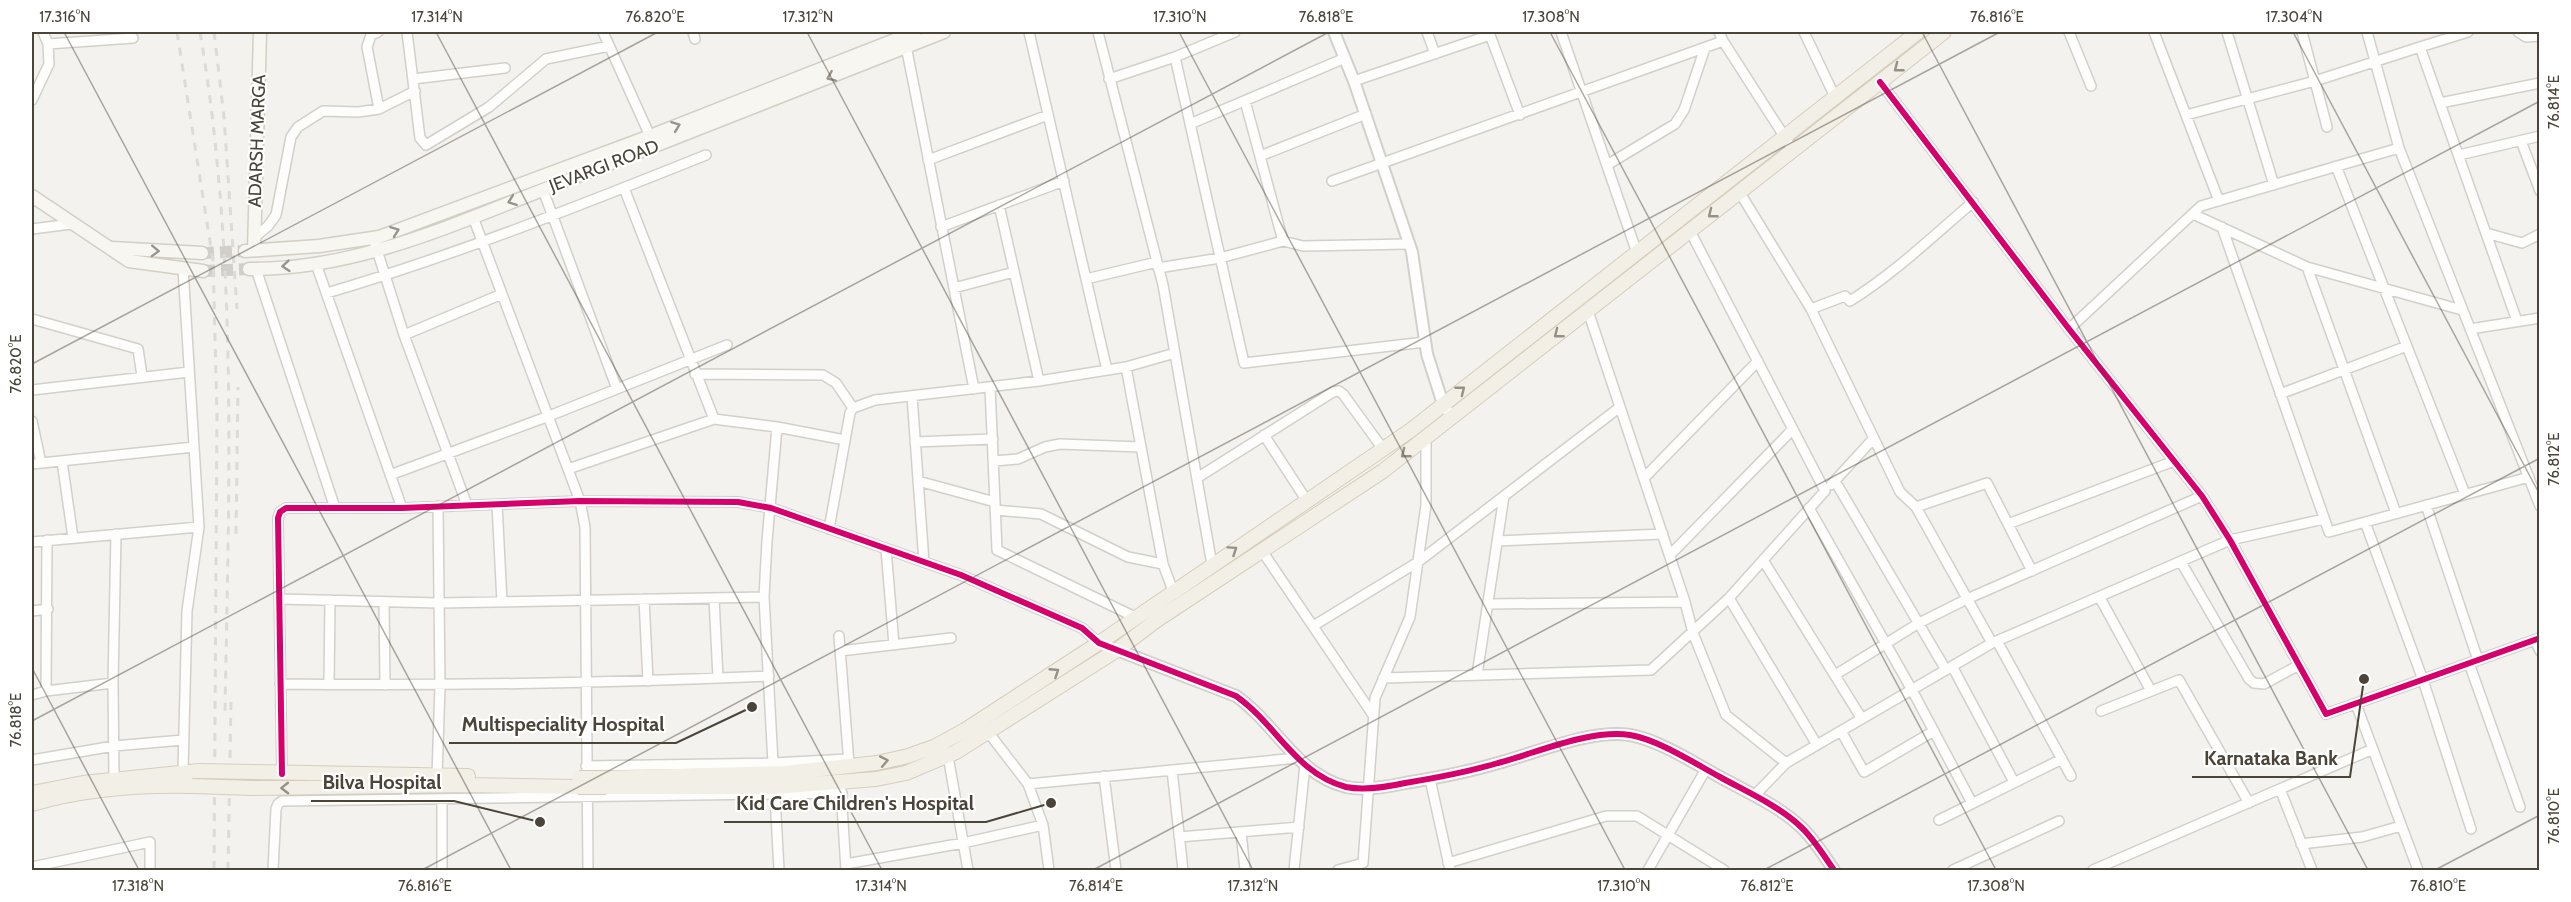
<svg xmlns="http://www.w3.org/2000/svg" width="2571" height="902" font-family="Cabin,sans-serif">
<style>
.lines{fill:none;stroke-linecap:round;stroke-linejoin:round}
.secondary-tunnel{stroke:#d2cfca;stroke-width:12;stroke-dasharray:12 6;stroke-linecap:butt}
.minor-casing{stroke:#d2d0cb;stroke-width:12}
.tertiary-casing{stroke:#d2d0cb;stroke-width:14}
.secondary-casing{stroke:#d3cfc5;stroke-width:15}
.primary-casing{stroke:#d6cebb;stroke-width:16}
.minor{stroke:#fdfdfc;stroke-width:9}
.tertiary{stroke:#fdfdfc;stroke-width:10}
.secondary{stroke:#f7f6f1;stroke-width:12}
.primary{stroke:#f2efe6;stroke-width:14}
.rail{stroke:#dbdbda;stroke-width:3;stroke-dasharray:8 8;stroke-linecap:butt}
.primary-bridge-casing{stroke:#d6cebb;stroke-width:16;stroke-linecap:butt}
.primary-bridge{stroke:#f2efe6;stroke-width:14}
.cycleway-casing{stroke:#fff;stroke-width:10}
.cycleway{stroke:#d6006c;stroke-width:6}
.oneway{stroke:#969187}
.oneway2{stroke:#98948c}
.ticks{fill:none;stroke:#4b4439;stroke-width:1.5;stroke-opacity:0.45}
.labels{text-anchor:middle;dominant-baseline:central;stroke-width:4.5;stroke-linejoin:round;paint-order:stroke}
.street-label{font-size:18px;fill:#4b4439;stroke:#fff}
.leader{fill:none;stroke:#4b4439;stroke-width:2}
.callout-dot{fill:#4b4439;stroke:#fff;stroke-width:2}
.callout-label{font-size:20px;text-anchor:middle;font-weight:bold;fill:#4b4439;stroke:#fff;stroke-width:4.5;stroke-linejoin:round;paint-order:stroke}
.neatline{fill:none;stroke:#4b4439;stroke-width:2}
.ticks-label{font-size:15px;text-anchor:middle;fill:#4b4439}
</style>
<rect width="100%" height="100%" fill="#f4f2ee"/>
<g class="lines">
<path class="secondary-tunnel" d="M202 253 245 251
M203 271 249 269"/>
<g class="minor-casing">
<path id="minor" d="M43 32 48 44
M378 32 371 35 367 47 379 109
M407 32 420 138 426 145 489 107 546 59 609 46
M603 32 650 136
M693 32 695 39
M1029 32 1107 370
M1098 32 1163 285 1212 565
M1427 32 1435 54
M1561 32 1637 253
M1719 32 1723 41 1793 150
M1804 32 1835 97
M2069 32 2091 86
M2154 32 2219 201
M2227 32 2274 185
M2302 32 2327 127
M2367 32 2399 148 2540 506
M2518 32 2526 37 2540 36
M906 46 974 389
M2420 47 2468 32
M1175 57 1235 32
M413 79 505 68
M1109 79 1175 57 1244 363 1425 342
M1354 81 1490 35 1520 115
M1880 82 2069 329 2202 496 2230 540 2326 714 2540 638
M32 100 49 64 48 44 133 38
M2440 103 2540 83
M2186 115 2315 81 2420 47 2517 321
M1190 124 1345 58
M2521 141 2540 191
M2459 155 2540 136
M1260 156 1366 114
M928 160 1048 115
M1607 165 1675 124 1684 110 1705 48
M2336 166 2465 494
M1332 181 1723 41
M543 190 617 389
M1740 193 1811 309 1900 492 1916 507 1992 643
M999 205 1039 381
M2193 214 2307 267 2462 310
M473 217 580 501 585 527 588 870
M941 227 1064 181
M2222 227 2329 532 2529 477
M32 229 71 224
M2486 233 2522 243 2540 234
M255 237 268 226 276 215 291 137 298 127 323 111 358 112 379 109 415 91
M1283 241 1303 246 1409 244
M375 244 404 335 467 505
M316 264 402 508
M2307 267 2396 513
M1158 268 1220 258 1283 241 1245 101
M256 269 335 508
M1086 279 1157 262
M954 288 1014 272
M327 293C456 255 581 205 706 155
M1811 309 1845 296 1850 301C1895 273 1933 236 1973 202
M1588 311 1685 602 1693 633 1726 715 1786 763
M32 319 138 349 142 376
M2069 329 2201 206 2399 148
M2470 329 2540 318
M404 335 502 294
M1126 367 1175 353
M695 374 823 375 836 383 853 408
M990 387 997 550 1135 617
M32 390 189 372
M2280 394 2407 346
M912 396 924 562
M714 419 777 427 845 440
M32 421 41 463
M1264 435 1307 501
M915 442 993 439
M62 461 73 538
M994 461 1018 459 1045 447 1060 444 1141 447
M32 464 194 447 183 268
M568 469 714 419 624 188
M390 475 549 416 727 345
M1197 478 1333 392 1339 391 1343 394 1383 449
M1644 478 1758 361
M918 481 995 502
M1835 481 1946 670
M1831 485 1873 439
M497 504 502 602
M2426 505 2478 660
M1916 507 1987 483 2032 571
M1809 508 1912 690 1972 803
M995 510 1041 514 1128 557 1163 564
M2365 522 2423 680 2471 829
M2008 524 2174 461
M829 529 850 413 853 408 875 400 1039 381 1126 367 1163 564 1173 591
M47 540 46 691 113 683 114 779
M1497 541 1663 534
M32 542 199 527
M886 549 894 645
M1262 551 1373 715
M1670 555 1793 429
M1763 560 1862 719
M2181 562 2249 679 2254 683 2264 684 2299 665
M714 598 718 678
M1729 598 1817 745
M2100 598 2151 691
M279 599 439 603 764 597
M644 599 648 681
M384 602 385 685
M1488 604 1685 602
M32 611 48 609
M1313 626 1418 562 1620 407
M839 636 849 764
M2535 640 2540 651
M1997 641 2071 776
M840 651 951 638
M2469 663 2520 807
M1952 666 2014 782
M1477 675 1504 496
M1835 675 1919 623 1967 599 2202 496
M1383 678 1651 670 1729 598 1825 491 1690 231
M113 683 116 534
M280 684C443 686 606 683 769 676
M329 684 330 600
M32 695 46 691
M2356 704 2418 870
M2101 711 2179 680 2249 803
M1841 731 1864 772 1934 731
M948 756 968 870
M32 760 114 746 183 740
M773 763 764 597 767 541 777 427
M586 766 773 763 848 759
M1172 770 1183 870
M183 771 187 611 199 527 194 447
M282 774 278 518 280 512 286 508H402L580 501 738 502 771 508 961 575 1082 628 1099 643
M437 776 440 686 438 506
M1104 776 1116 870
M1430 779 1450 870
M1028 784 1297 758
M841 789 846 870
M2280 789 2373 749
M775 796 779 870
M1754 796 1786 763 1992 643 2230 540 2324 519
M442 800V870
M1939 820 2062 759
M1043 825 1049 870
M1241 832 1245 870
M1179 837 1299 827
M2301 844 2362 837 2401 826
M1448 863 1606 816H1637L1724 870
M846 864 963 843 1043 825 1028 784 988 732
M32 867 150 842V870
M273 870 276 809 278 804 282 801 842 793
M1294 870 1305 765
M1338 870 1363 863 1375 698 1410 617 1426 505V438
M1648 870 1706 769
M1953 870 2059 821
M2093 870 2280 789 2312 870"/>
</g>
<g class="tertiary-casing">
<path id="tertiary" d="M1334 32 1354 81 1412 252 1427 354 1443 404 1447 410
M1099 643 1236 696C1277 725 1296 774 1346 787 1365 791 1387 787 1405 783 1436 778 1468 772 1498 763 1536 753 1590 729 1630 735 1659 740 1694 763 1720 777 1747 792 1779 806 1801 827 1814 839 1824 856 1834 870"/>
</g>
<g class="secondary-casing">
<path id="secondary" d="M32 196 129 261 203 271
M112 248 202 253
M254 250 260 32
M245 251 319 246 379 237 650 136 915 32
M249 269C359 270 458 222 558 184 687 134 815 82 944 32"/>
</g>
<g class="primary-casing">
<path id="primary" d="M255 772 468 776
M606 778 784 773 877 763 908 756 936 746 965 730 1099 643 1411 430 1918 32
M606 787H774L876 779 906 773 956 752 1117 650 1157 620 1383 471 1944 32
M253 788 469 785 578 787
M32 793 83 783 199 771
M32 804C83 789 139 785 192 786"/>
</g>
<use href="#minor" class="minor"/>
<use href="#tertiary" class="tertiary"/>
<use href="#secondary" class="secondary"/>
<use href="#primary" class="primary"/>
<path class="rail" d="M177 32 213 261 217 415 214 870
M200 32C238 256 229 484 225 711
M214 32 224 117 237 309
M236 534 238 387
M228 870 231 702"/>
<g class="primary-bridge-casing">
<path id="primary-bridge" d="M199 771 255 772
M579 778H606
M192 786 253 788
M578 787H606"/>
</g>
<use href="#primary-bridge" class="primary-bridge"/>
<g class="cycleway-casing">
<path id="cycleway" d="M1880 82 2069 329 2202 496 2230 540 2326 714 2540 638
M282 774 278 518 280 512 286 508H402L580 501 738 502 771 508 961 575 1082 628 1099 643 1236 696C1277 725 1296 774 1346 787 1365 791 1387 787 1405 783 1436 778 1468 772 1498 763 1536 753 1590 729 1630 735 1659 740 1694 763 1720 777 1747 792 1779 806 1801 827 1814 839 1824 856 1834 870"/>
</g>
<use href="#cycleway" class="cycleway"/>
</g>
<defs><path id="oneway-chevron" d="M-2-3.5L2.5 0L-2 3.5" fill="none" stroke-width="1.6" stroke-linecap="round" stroke-linejoin="round" transform="scale(1.5)"/></defs>
<g class="oneway">
<use href="#oneway-chevron" transform="translate(1898 68) rotate(142)"/>
<use href="#oneway-chevron" transform="translate(1712 214) rotate(142)"/>
<use href="#oneway-chevron" transform="translate(1558 334) rotate(142)"/>
<use href="#oneway-chevron" transform="translate(1461 390) rotate(-38)"/>
<use href="#oneway-chevron" transform="translate(1405 454) rotate(142)"/>
<use href="#oneway-chevron" transform="translate(1233 550) rotate(-34)"/>
<use href="#oneway-chevron" transform="translate(1055 672) rotate(-33)"/>
<use href="#oneway-chevron" transform="translate(884 761) rotate(-11)"/>
<use href="#oneway-chevron" transform="translate(285 788) rotate(179)"/>
</g>
<g class="oneway2">
<use href="#oneway-chevron" transform="translate(831 77) rotate(157)"/>
<use href="#oneway-chevron" transform="translate(676 126) rotate(-21)"/>
<use href="#oneway-chevron" transform="translate(512 201) rotate(159)"/>
<use href="#oneway-chevron" transform="translate(395 231) rotate(-20)"/>
<use href="#oneway-chevron" transform="translate(155 251) rotate(2)"/>
<use href="#oneway-chevron" transform="translate(286 266) rotate(175)"/>
</g>
<path class="ticks" d="M64 32 511 870M436 32 882 870M807 32 1253 870M1179 32 1625 870M1550 32 1996 870M1922 32 2368 870M2293 32 2540 495M32 364 658 32M32 668 139 870M32 721 1329 32M422 870 2000 32M1093 870 2540 101M1764 870 2540 458M2435 870 2540 815"/>
<g class="labels">
<g class="street-label">
<text transform="translate(257 141) rotate(-88)">ADARSH MARGA</text>
<text transform="translate(604 166) rotate(-21)">JEVARGI ROAD</text>
</g>
</g>
<path class="leader" d="M752 707L676 743H449M2364 679L2350 777H2192M540 822L454 801H311M1051 803L986 822H724"/>
<g class="callout-dot">
<circle cx="752" cy="707" r="6"/>
<circle cx="2364" cy="679" r="6"/>
<circle cx="540" cy="822" r="6"/>
<circle cx="1051" cy="803" r="6"/>
</g>
<g class="callout-label">
<text x="563" y="731">Multispeciality Hospital</text>
<text x="2271" y="765">Karnataka Bank</text>
<text x="382" y="789">Bilva Hospital</text>
<text x="855" y="810">Kid Care Children's Hospital</text>
</g>
<rect width="2571" height="902" fill="none" stroke="#ffffff" stroke-width="66"/>
<rect x="33" y="33" width="2505" height="836" class="neatline"/>
<g class="ticks-label">
<text x="65" y="22">17.316°N</text>
<text x="437" y="22">17.314°N</text>
<text x="655" y="22">76.820°E</text>
<text x="808" y="22">17.312°N</text>
<text x="1180" y="22">17.310°N</text>
<text x="1326" y="22">76.818°E</text>
<text x="1551" y="22">17.308°N</text>
<text x="1997" y="22">76.816°E</text>
<text x="2294" y="22">17.304°N</text>
<text transform="translate(2554 102) rotate(-90)" y="5">76.814°E</text>
<text transform="translate(16 364) rotate(-90)" y="5">76.820°E</text>
<text transform="translate(2554 459) rotate(-90)" y="5">76.812°E</text>
<text transform="translate(16 720) rotate(-90)" y="5">76.818°E</text>
<text transform="translate(2554 816) rotate(-90)" y="5">76.810°E</text>
<text x="138" y="891">17.318°N</text>
<text x="425" y="891">76.816°E</text>
<text x="881" y="891">17.314°N</text>
<text x="1096" y="891">76.814°E</text>
<text x="1253" y="891">17.312°N</text>
<text x="1624" y="891">17.310°N</text>
<text x="1767" y="891">76.812°E</text>
<text x="1996" y="891">17.308°N</text>
<text x="2438" y="891">76.810°E</text>
</g>
</svg>
